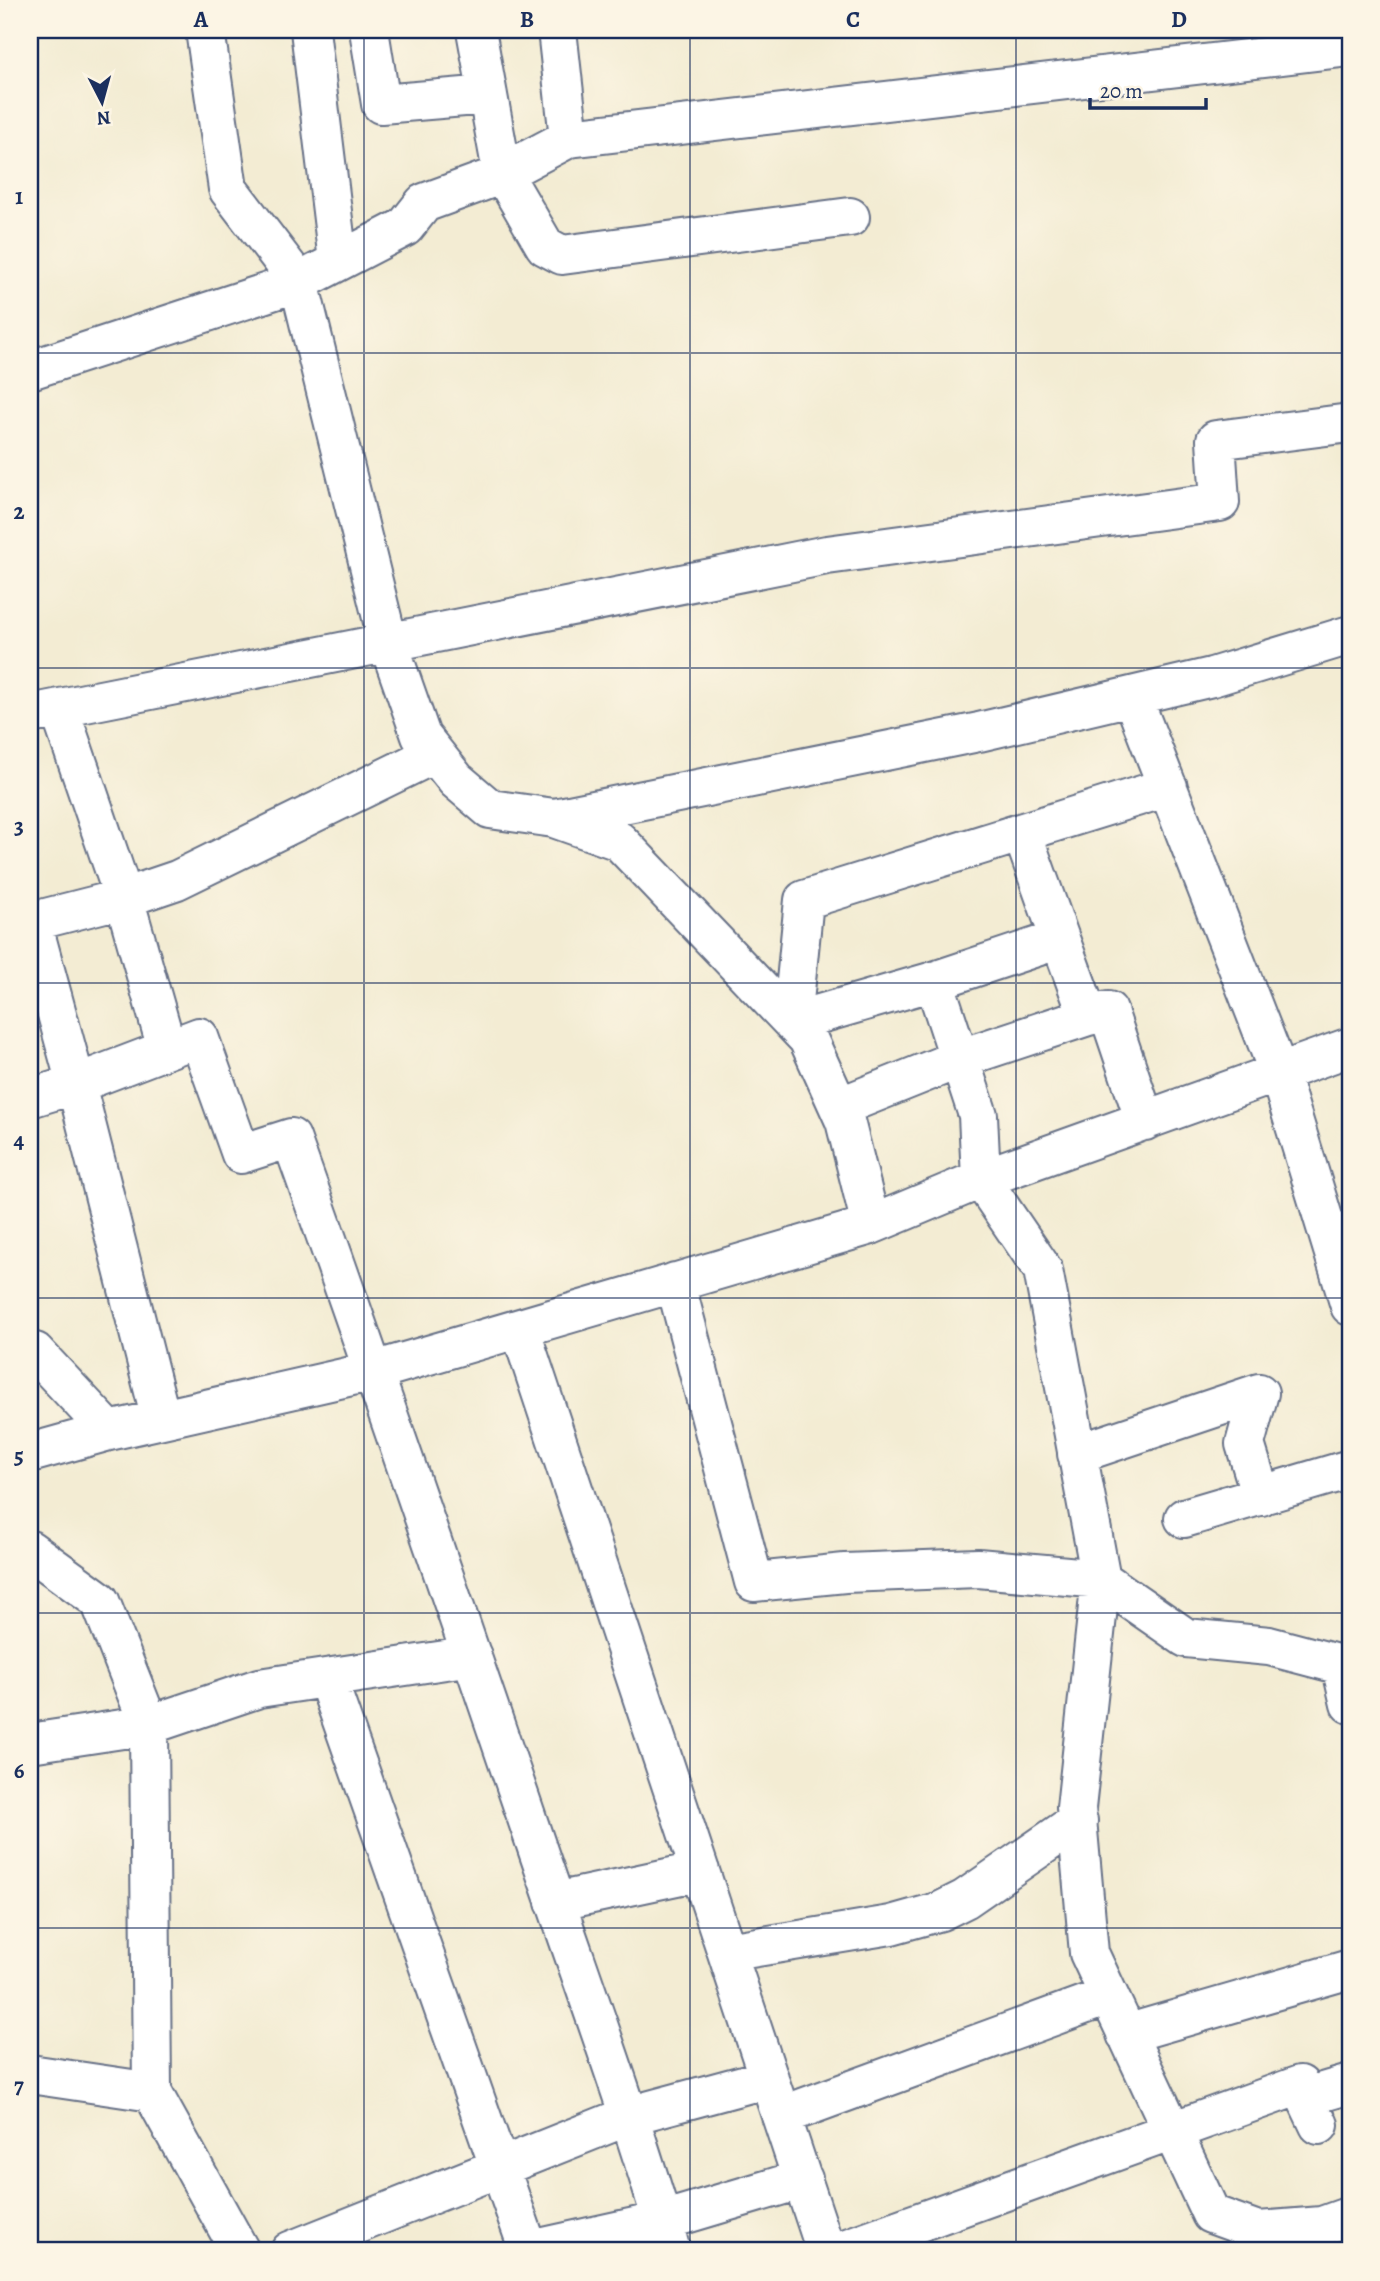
<svg xmlns="http://www.w3.org/2000/svg" width="1380" height="2281" font-family="Alegreya,serif">
<style>
.lines{fill:none;stroke-linecap:round;stroke-linejoin:round}
.minor-casing{stroke:#677187;stroke-width:42}
.minor{stroke:#fff;stroke-width:38}
.grid{fill:none;stroke:#1b2f5e;stroke-width:2;stroke-opacity:0.55}
.neatline{fill:none;stroke:#1b2f5e;stroke-width:2.5}
.grid-label{font-size:23px;text-anchor:middle;font-weight:bold;fill:#1b2f5e}
</style>
<rect width="100%" height="100%" fill="#fcf5e5"/>
<filter id="ink" filterUnits="userSpaceOnUse"><feTurbulence type="fractalNoise" baseFrequency=".0143" numOctaves="2"/><feDisplacementMap in="SourceGraphic" scale="14" xChannelSelector="R" yChannelSelector="G"/><feConvolveMatrix kernelMatrix="1 2 1 2 8 2 1 2 1" color-interpolation-filters="sRGB"/></filter>
<filter id="wash" filterUnits="userSpaceOnUse"><feTurbulence type="fractalNoise" baseFrequency=".00686" numOctaves="4" result="noise"/><feDisplacementMap in="SourceGraphic" scale="28" xChannelSelector="R" yChannelSelector="G"/><feGaussianBlur stdDeviation="1.57" result="paint"/><feColorMatrix in="noise" values="0 0 0 0 0 0 0 0 0 0 0 0 0 0 0 0 0 1.4 0 .05"/><feComposite in="paint" operator="in"/></filter>
<g filter="url(#wash)">
<rect width="100%" height="100%" fill="#f3ecd3"/>
</g>
<g filter="url(#ink)">
<g class="lines">
<g class="minor-casing">
<path id="minor" d="M205 30 228 189 299 282 388 642 421 736 456 780 490 809 554 818 619 841 808 1039 845 1121 871 1225
M310 30 338 261
M369 30 381 104 488 95
M476 30 502 172 545 246 562 255 850 217
M557 30 569 138
M30 370 299 282 405 227 424 203 495 177 569 138 1350 47
M1132 696 1279 1073 1350 1306
M59 708 124 898 167 1049
M30 714 827 555 1220 502 1216 440 1350 423
M554 818 979 732 1212 677 1350 635
M1022 833 1060 939
M30 922 124 898 177 880 434 754
M32 922 76 1084 161 1419
M934 981 978 1115 981 1179 1043 1270 1101 1579 1076 1808 1089 1953 1211 2214 1258 2231 1322 2226 1350 2216
M30 1098 76 1084 199 1037 241 1154 291 1138C375 1372 455 1607 535 1842 581 1978 631 2113 671 2251
M839 1107 961 1058 1088 1016
M1145 1121 1108 1011 1088 1016 1060 939 934 981 792 1022 804 900 1168 787
M675 1282 754 1582 845 1573 978 1568 1101 1579 1186 1638 1269 1646 1341 1665 1350 1661
M520 1329 826 2251
M35 1352 109 1431
M30 1453 109 1431 374 1371 871 1225 981 1179 1350 1047
M1077 1454 1259 1393 1245 1444 1261 1496
M1184 1518 1350 1469
M30 1550 100 1601 149 1725 152 2092 240 2251
M1341 1665 1350 1704
M327 1678 529 2251
M30 1743 149 1725 259 1688 472 1656
M555 1902 700 1871
M727 1952 891 1925 941 1911 965 1899 1078 1821
M1126 2034 1350 1969
M30 2074 152 2092
M1306 2097 1350 2084
M781 2116 1108 1996
M290 2251 628 2116 769 2078
M526 2251 662 2221 803 2179
M839 2251 1300 2085 1319 2125"/>
</g>
<use href="#minor" class="minor"/>
</g>
</g>
<path class="grid" d="M364 30V2251M690 30V2251M1016 30V2251M30 353H1350M30 668H1350M30 983H1350M30 1298H1350M30 1613H1350M30 1928H1350"/>
<rect width="1380" height="2281" fill="none" stroke="#fcf5e5" stroke-width="77"/>
<g transform="translate(102 102) rotate(174)" stroke="#fcf5e5" stroke-width="5" paint-order="stroke">
<path d="M0-5L12 26L0 18L-12 26Z" fill="#1b2f5e"/>
<text y="-10" font-size="19" font-weight="bold" text-anchor="middle" fill="#1b2f5e">N</text>
</g>
<path d="M1090 98v10h116v-10" fill="none" stroke="#1b2f5e" stroke-width="3.5"/>
<text x="1100" y="98" font-size="21" fill="#1b2f5e" stroke="#fcf5e5" stroke-width="5" paint-order="stroke">20 m</text>
<rect x="38" y="38" width="1304" height="2204" class="neatline"/>
<g class="grid-label">
<text x="201" y="27">A</text>
<text x="527" y="27">B</text>
<text x="853" y="27">C</text>
<text x="1179" y="27">D</text>
<text x="19" y="204">1</text>
<text x="19" y="519">2</text>
<text x="19" y="834">3</text>
<text x="19" y="1148">4</text>
<text x="19" y="1463">5</text>
<text x="19" y="1778">6</text>
<text x="19" y="2093">7</text>
</g>
</svg>
